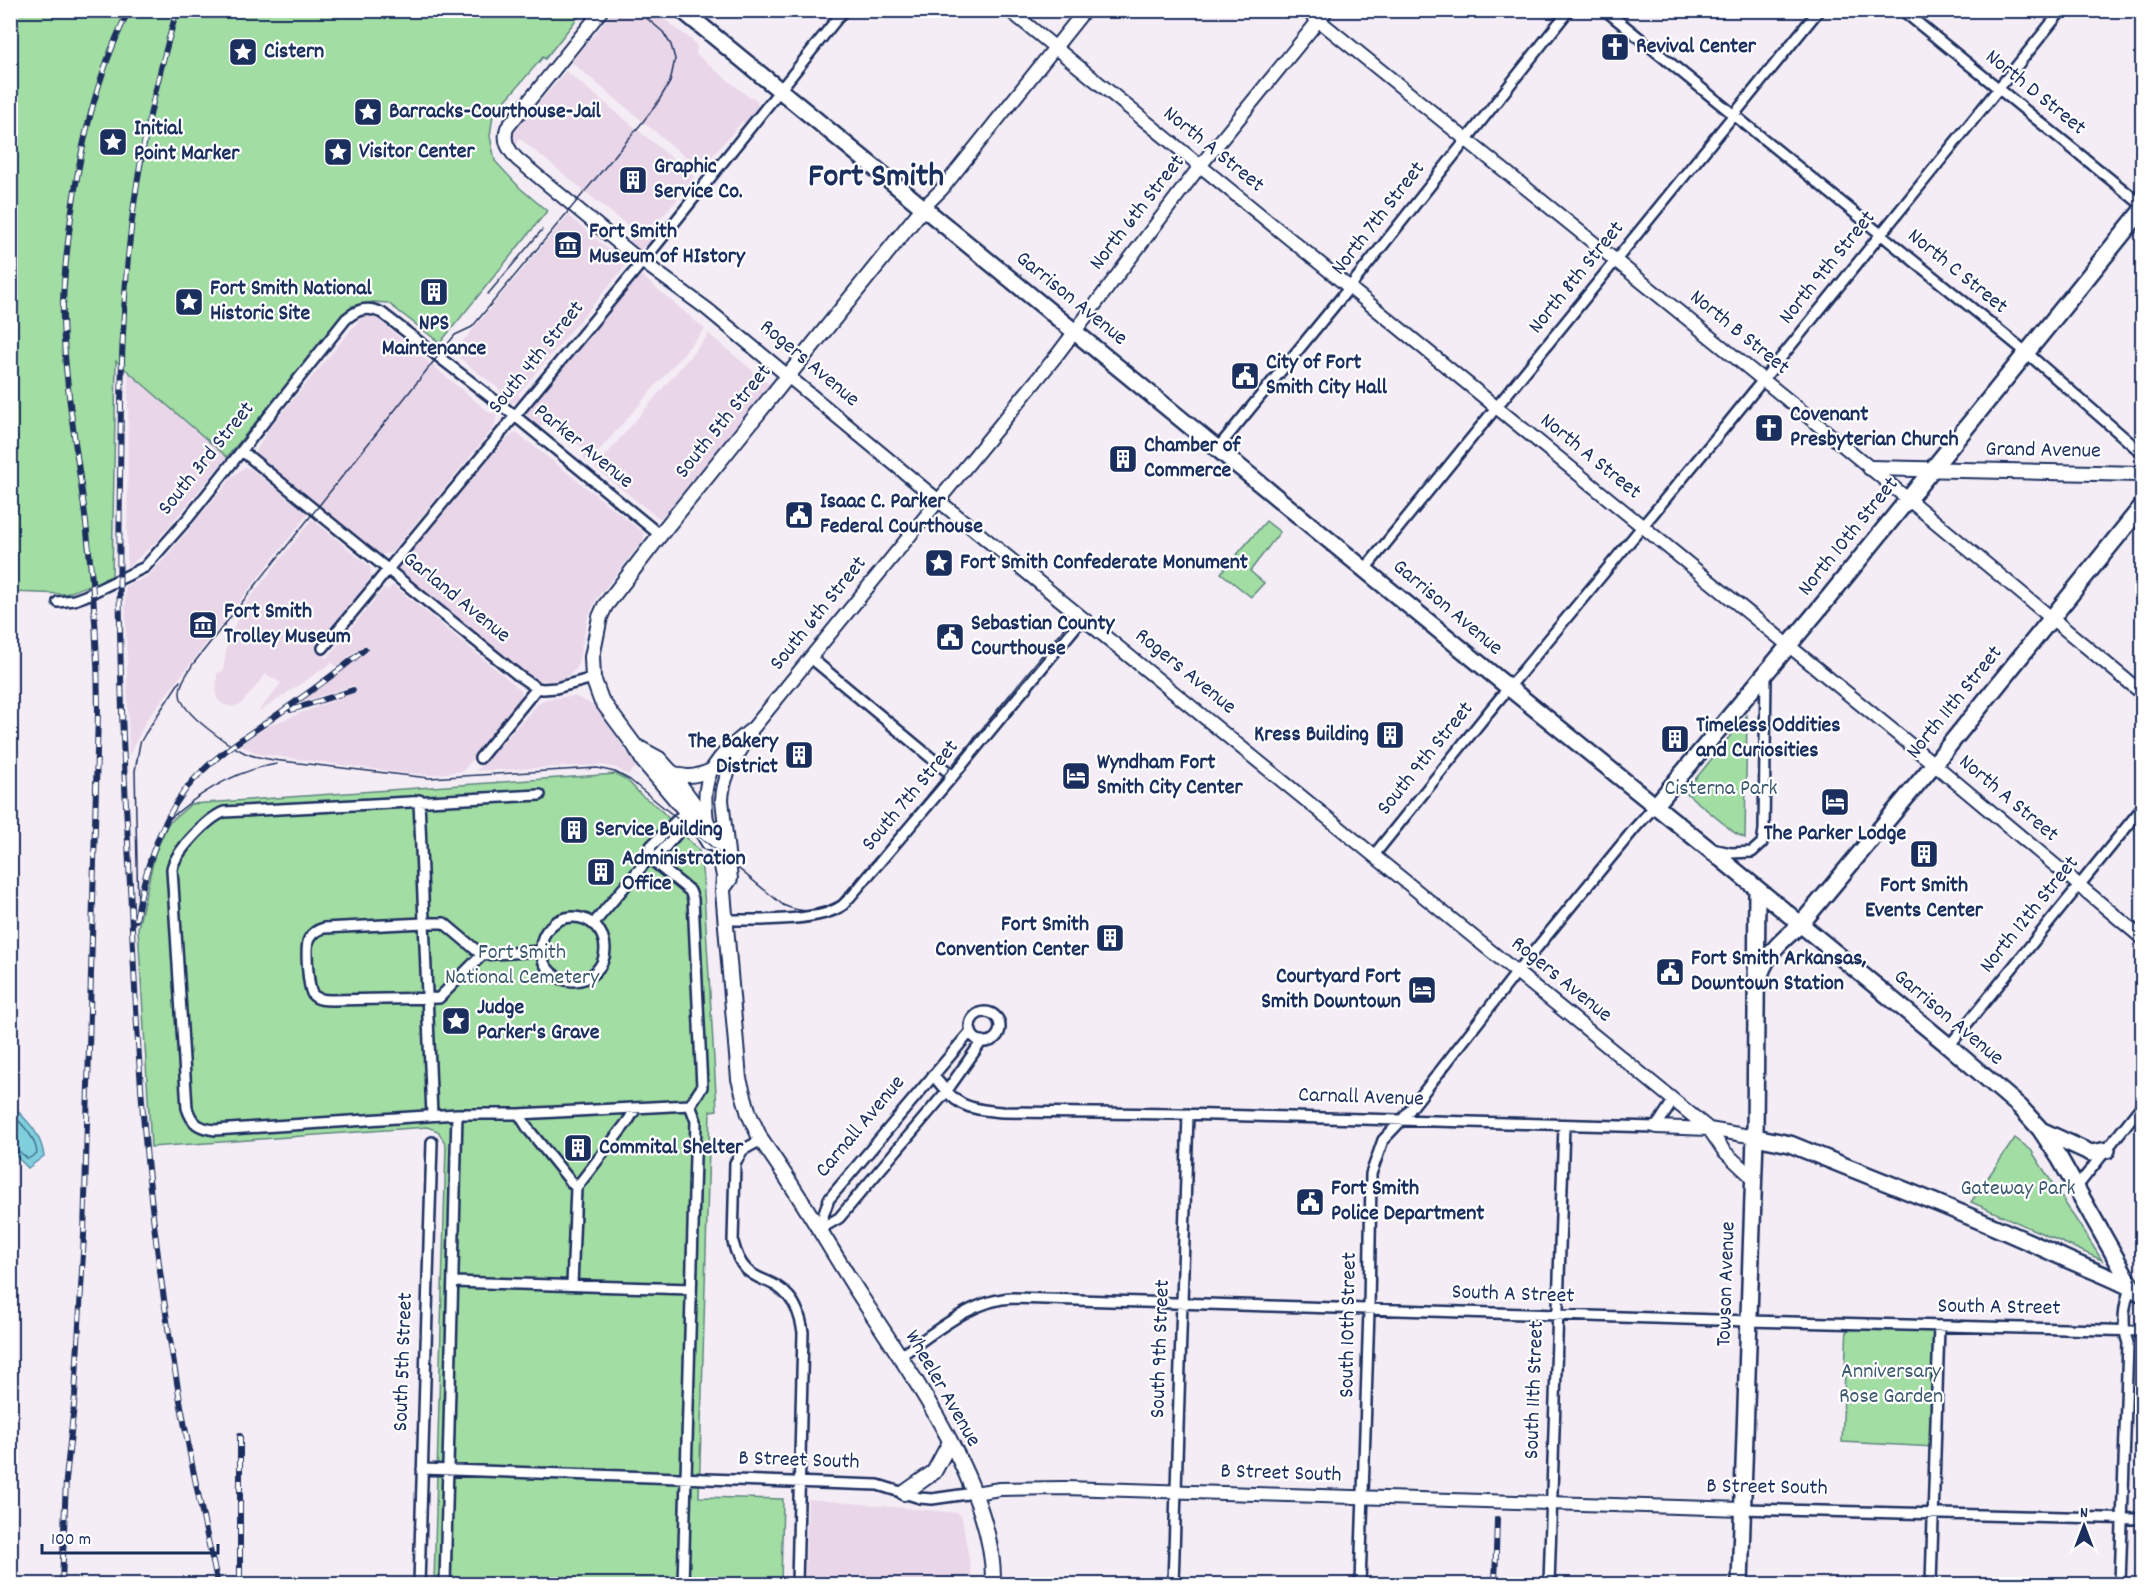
<svg xmlns="http://www.w3.org/2000/svg" width="2153" height="1595" font-family="Dekko,sans-serif">
<style>
.built{fill:#e9d7e9}
.green{fill:#a2dda3;stroke:#5e8680;stroke-width:1.5}
.water{fill:#80cfdd;stroke:#588faa;stroke-width:1.5}
.lines{fill:none;stroke-linecap:round;stroke-linejoin:round}
.shore{stroke:#436f91;stroke-width:1.5}
.minor-casing{stroke:#1b2f5e;stroke-width:14}
.tertiary-casing{stroke:#1b2f5e;stroke-width:16}
.secondary-casing{stroke:#1b2f5e;stroke-width:18}
.primary-casing{stroke:#1b2f5e;stroke-width:20}
.minor{stroke:#fff;stroke-width:9}
.tertiary{stroke:#fff;stroke-width:12}
.secondary{stroke:#fff;stroke-width:14}
.primary{stroke:#fff;stroke-width:15}
.tram{stroke:#1b2f5e;stroke-width:1.5}
.rail-casing{stroke:#1b2f5e;stroke-width:6}
.rail{stroke:#fff;stroke-width:4;stroke-dasharray:11;stroke-linecap:butt}
.labels{text-anchor:middle;dominant-baseline:central;stroke-width:4.5;stroke-linejoin:round;paint-order:stroke}
.poi-label{font-size:22px;font-weight:bold;fill:#1b2f5e;stroke:#fff;text-anchor:start}
.street-label{font-size:22px;fill:#1b2f5e;stroke:#fff}
.park-label{font-size:22px;fill:#3d5a6f;stroke:#fff}
.town-label{font-size:34px;font-weight:bold;fill:#1b2f5e;stroke:#fff}
</style>
<rect width="100%" height="100%" fill="#f5edf5"/>
<filter id="ink" filterUnits="userSpaceOnUse"><feTurbulence type="fractalNoise" baseFrequency=".0167" numOctaves="2"/><feDisplacementMap in="SourceGraphic" scale="12" xChannelSelector="R" yChannelSelector="G"/><feConvolveMatrix kernelMatrix="1 2 1 2 8 2 1 2 1" color-interpolation-filters="sRGB"/></filter>
<g filter="url(#ink)">
<path class="built" d="M614 11H653L693 41 697 47 696 54 750 98 751 96 757 100 758 109 753 117 747 122H742L710 159V167L700 169 571 62Z
M566 71 693 175 694 187 690 191H685L652 228 655 231 654 238 648 245 641 249H636L629 243 634 231 519 138 515 150 512 134 516 129Z
M568 215 622 261 625 267 518 394 521 399 511 404 503 400 500 390 453 353Z
M642 276 705 329 591 460 586 461 583 458 586 451 548 420 540 427 529 420 527 414 529 407 638 278Z
M365 315 377 319 490 413H496L497 417 493 429 391 553 381 555 315 504 255 453 270 427 360 319Z
M709 334 770 385 767 390 671 507 661 518 657 517 595 468Z
M128 371 227 457 156 542 127 568Z
M516 432 644 533V540L597 598 588 617 577 668 564 679 548 681 534 678 522 672 405 577 398 570V566L399 561 434 525 505 440Z
M245 467 251 469 308 514 148 718 129 755 125 586 147 577 165 558 234 475Z
M312 519 370 567 371 577 315 651 327 658 384 588 388 590 393 585 520 689 522 693 518 702 463 771 430 775 404 773 259 754 239 745 270 725 355 692 354 685 300 703 369 650 365 644 337 667 332 663 257 713 281 683 266 674 242 703 233 707 222 704 216 697 217 673 223 671 227 644 242 608Z
M574 696 589 703 596 708 629 755 640 764 628 775 616 768 601 765 476 771 539 703 546 699Z
M808 1499 958 1513 962 1517 973 1584H805Z"/>
<path class="green" d="M11 10 583 11 545 59 543 57 493 115 490 136 495 161 520 188 547 211 440 343 388 303 373 302 352 306 227 457 116 361 112 576 66 594 11 592Z
M1266 521 1280 532 1250 571 1264 583 1251 597 1221 573Z
M1747 715 1745 838 1735 833 1685 792Z
M616 774 627 780 641 795 658 807 699 851 703 877 717 1110 710 1111 699 1497 783 1499 781 1584H434L446 1145 438 1131 427 1127 151 1147 138 928 155 853 168 824 191 804Z
M2015 1138 2031 1150 2102 1260 1971 1202Z
M1847 1324 1939 1326 1935 1447 1842 1442Z"/>
<path class="water" d="M10 1103C27 1121 40 1131 44 1156L28 1168 11 1151Z"/>
<g class="lines">
<path class="shore" d="M10 1112C22 1124 35 1136 37 1153L28 1159 16 1149 10 1147"/>
<g class="minor-casing">
<path id="minor" d="M1605 10 2027 353 2142 453
M1902 10 2142 205
M1217 449 1349 288 1569 10
M242 451 519 676 537 688 543 689 556 688 593 678
M1365 569 1819 10
M58 602 74 600 85 596 145 567 189 517 346 319C358 309 367 306 382 313L515 416 660 535
M323 648 658 243 844 10
M811 658 953 776
M480 758 537 688
M540 795 224 812C208 818 175 852 172 869L187 1108C192 1124 199 1128 215 1130L457 1114H519L690 1105
M419 800 432 1115
M1712 849 1731 853 1752 852 1762 843 1764 830 1766 674
M1374 855 1491 709 1729 422 2062 10
M649 858 690 891 693 899 702 1087 690 1105
M649 858 651 846 685 812
M541 949a32 32 0 1 1 64 0a32 32 0 1 1-64 0Z
M725 920C756 920 820 922 843 905L953 776 1083 618
M594 923 649 858 658 855 691 818
M482 955 444 923H424L324 928C317 930 312 933 309 939 305 946 308 989 313 995 318 1000 325 1000 331 1000L439 998 482 955 540 951
M970 1027a15 15 0 1 1 30 0a15 15 0 1 1-30 0Z
M1949 1046 2142 808
M933 1075C956 1105 964 1109 1002 1112L1179 1114 1656 1127 1673 1101
M519 1114 529 1130 576 1188
M761 1140 743 1150 735 1163 733 1242C744 1287 768 1272 789 1297 798 1307 801 1319 803 1332L797 1584
M2076 1188 2142 1105
M818 1230 829 1199 971 1031
M818 1230 839 1218 946 1092 982 1041
M453 1282 691 1289
M572 1285 576 1188 628 1121 636 1108
M900 1356C933 1334 972 1299 1013 1298L1749 1321 2142 1331
M422 1469 878 1485 920 1498 932 1499 974 1493
M1742 1509 2142 1519
M419 1584 432 1142
M445 1584 457 1114
M683 1584 696 1121 690 1105
M1173 1584 1188 1114
M1360 1584 1369 1310 1371 1174 1383 1140 1402 1120 1517 972 1635 828 1655 806
M1549 1584 1564 1125
M1931 1584 1939 1326
M2120 1584 2128 1343C2121 1323 2124 1305 2131 1285"/>
</g>
<g class="tertiary-casing">
<path id="tertiary" d="M602 10 507 128C503 141 508 149 517 159L632 254 707 309 928 492 1709 1129 1755 1137
M1009 10 1934 764 2142 938
M1306 10 1799 409 2142 693
M923 208 942 189 1085 10
M669 770C684 779 695 777 711 770
M707 827C707 815 704 801 706 789 709 760 734 744 754 727L1057 355 1200 166 1327 10
M726 886 731 879 722 800C723 772 738 757 751 733
M1656 1127 1709 1129 1724 1151 1754 1179
M974 1493 1000 1489 1065 1488 1742 1509"/>
</g>
<g class="secondary-casing">
<path id="secondary" d="M1870 468 2142 474
M635 746 659 759 669 770 707 822 719 852 724 876 723 891 739 1079 749 1114 761 1140C795 1187 824 1238 854 1286 905 1366 996 1488 993 1584
M709 843 700 828 644 762 635 746 601 700 593 678 592 657 600 617 605 606 660 535 923 208
M904 1493 934 1472 950 1442"/>
</g>
<g class="primary-casing">
<path id="primary" d="M682 10 1497 678 1715 854 1949 1046 2020 1107 2040 1129 2060 1159 2131 1285
M1655 806 1829 597 2142 210
M1760 975C1768 952 1782 940 1800 925L1934 764 2142 506
M2043 1131 2091 1153 2107 1150
M1755 1137 1790 1144C1881 1181 1974 1216 2064 1258 2090 1270 2118 1279 2142 1294
M1740 1584 1755 1137 1757 889"/>
</g>
<use href="#minor" class="minor"/>
<use href="#tertiary" class="tertiary"/>
<use href="#secondary" class="secondary"/>
<use href="#primary" class="primary"/>
<path class="tram" d="M637 10 663 32 671 45 675 59 670 82 656 105 641 124 472 327 455 335 438 356 193 664C188 673 179 684 180 694 181 714 229 745 245 753 254 757 264 758 273 760L429 778 597 768 615 772 630 780 783 905C807 916 830 912 848 893L1065 627
M488 294 542 230
M165 823C196 795 235 770 277 764
M138 911 135 771 140 743 145 734 180 681"/>
<g class="rail-casing">
<path id="rail" d="M177 10C156 82 139 155 131 229 121 313 121 398 120 483 118 603 121 722 128 842 133 948 137 1054 147 1160 161 1303 185 1445 218 1584
M291 710 353 690
M136 920C144 874 157 827 186 789 209 760 240 740 270 720 302 697 335 675 365 649
M240 1436V1584
M62 1584 66 1479 75 1396 84 1235 98 713C98 653 94 592 87 532 79 461 65 390 63 319 62 290 66 262 69 233 78 157 94 80 129 10
M1495 1584 1497 1519"/>
</g>
<use href="#rail" class="rail"/>
</g>
</g>
<defs>
<g id="church-square" transform="scale(1.5)"><rect x="-9" y="-9" width="18" height="18" rx="4" fill="#1b2f5e" stroke="#fff"/><path d="M-1.2-6h2.4v3.5h3.3v2.4h-3.3V6h-2.4V-.1h-3.3v-2.4h3.3Z" fill="#fff"/></g>
<g id="sight-square" transform="scale(1.5)"><rect x="-9" y="-9" width="18" height="18" rx="4" fill="#1b2f5e" stroke="#fff"/><path d="M0-6L1.8-2.2L6-1.7L2.9 1.2L3.7 5.4L0 3.3L-3.7 5.4L-2.9 1.2L-6-1.7L-1.8-2.2Z" fill="#fff"/></g>
<g id="building-square" transform="scale(1.5)"><rect x="-9" y="-9" width="18" height="18" rx="4" fill="#1b2f5e" stroke="#fff"/><path d="M-4-6H4V6H1V3H-1V6H-4ZM-2.5-4.3h1.7v1.8h-1.7ZM.8-4.3h1.7v1.8H.8ZM-2.5-1h1.7V.8h-1.7ZM.8-1h1.7V.8H.8Z" fill="#fff"/></g>
<g id="museum-square" transform="scale(1.5)"><rect x="-9" y="-9" width="18" height="18" rx="4" fill="#1b2f5e" stroke="#fff"/><path d="M0-6L6-3V-2H-6V-3ZM-5-1h2V3h-2ZM-1-1h2V3h-2ZM3-1h2V3H3ZM-6 4H6V6H-6Z" fill="#fff"/></g>
<g id="civic-square" transform="scale(1.5)"><rect x="-9" y="-9" width="18" height="18" rx="4" fill="#1b2f5e" stroke="#fff"/><path d="M-.6-6.5H3V-4.5H.6V-3L4-1V1h2V6H-6V1h2V-1L-.6-3ZM-1.2 2.5V6h2.4V2.5Z" fill="#fff"/></g>
<g id="hotel-square" transform="scale(1.5)"><rect x="-9" y="-9" width="18" height="18" rx="4" fill="#1b2f5e" stroke="#fff"/><path d="M-6-4.5h1.5V1H6V5H4.5V3h-9V5H-6ZM-4 0a1.8 1.8 0 1 1 3.6 0ZM.5 0V-2.5h3Q6-2.5 6 0Z" fill="#fff"/></g>
</defs>
<g fill-rule="evenodd">
<use href="#church-square" x="1615" y="47"/>
<use href="#sight-square" x="243" y="52"/>
<use href="#sight-square" x="368" y="112"/>
<use href="#sight-square" x="113" y="142"/>
<use href="#sight-square" x="338" y="152"/>
<use href="#building-square" x="633" y="180"/>
<use href="#museum-square" x="568" y="245"/>
<use href="#building-square" x="434" y="292"/>
<use href="#sight-square" x="189" y="302"/>
<use href="#civic-square" x="1245" y="376"/>
<use href="#church-square" x="1769" y="428"/>
<use href="#building-square" x="1123" y="459"/>
<use href="#civic-square" x="799" y="515"/>
<use href="#sight-square" x="939" y="563"/>
<use href="#museum-square" x="203" y="625"/>
<use href="#civic-square" x="950" y="637"/>
<use href="#building-square" x="1390" y="735"/>
<use href="#building-square" x="1675" y="739"/>
<use href="#building-square" x="799" y="755"/>
<use href="#hotel-square" x="1076" y="776"/>
<use href="#hotel-square" x="1835" y="802"/>
<use href="#building-square" x="574" y="830"/>
<use href="#building-square" x="1924" y="854"/>
<use href="#building-square" x="601" y="872"/>
<use href="#building-square" x="1110" y="938"/>
<use href="#civic-square" x="1670" y="972"/>
<use href="#hotel-square" x="1422" y="990"/>
<use href="#sight-square" x="456" y="1021"/>
<use href="#building-square" x="578" y="1148"/>
<use href="#civic-square" x="1310" y="1202"/>
</g>
<g class="labels">
<g class="poi-label">
<text x="1636" y="47">Revival Center</text>
<text x="264" y="52">Cistern</text>
<text x="389" y="112">Barracks-Courthouse-Jail</text>
<text x="134" y="129">Initial<tspan x="134" dy="25">Point Marker</tspan></text>
<text x="359" y="152">Visitor Center</text>
<text x="654" y="167">Graphic<tspan x="654" dy="25">Service Co.</tspan></text>
<text x="589" y="232">Fort Smith<tspan x="589" dy="25">Museum of HIstory</tspan></text>
<text x="210" y="289">Fort Smith National<tspan x="210" dy="25">Historic Site</tspan></text>
<text x="434" y="324" text-anchor="middle">NPS<tspan x="434" dy="25">Maintenance</tspan></text>
<text x="1266" y="363">City of Fort<tspan x="1266" dy="25">Smith City Hall</tspan></text>
<text x="1790" y="415">Covenant<tspan x="1790" dy="25">Presbyterian Church</tspan></text>
<text x="1144" y="446">Chamber of<tspan x="1144" dy="25">Commerce</tspan></text>
<text x="820" y="502">Isaac C. Parker<tspan x="820" dy="25">Federal Courthouse</tspan></text>
<text x="960" y="563">Fort Smith Confederate Monument</text>
<text x="224" y="612">Fort Smith<tspan x="224" dy="25">Trolley Museum</tspan></text>
<text x="971" y="624">Sebastian County<tspan x="971" dy="25">Courthouse</tspan></text>
<text x="1696" y="726">Timeless Oddities<tspan x="1696" dy="25">and Curiosities</tspan></text>
<text x="1369" y="735" text-anchor="end">Kress Building</text>
<text x="778" y="742" text-anchor="end">The Bakery<tspan x="778" dy="25">District</tspan></text>
<text x="1097" y="763">Wyndham Fort<tspan x="1097" dy="25">Smith City Center</tspan></text>
<text x="595" y="830">Service Building</text>
<text x="1835" y="834" text-anchor="middle">The Parker Lodge</text>
<text x="622" y="859">Administration<tspan x="622" dy="25">Office</tspan></text>
<text x="1924" y="886" text-anchor="middle">Fort Smith<tspan x="1924" dy="25">Events Center</tspan></text>
<text x="1089" y="925" text-anchor="end">Fort Smith<tspan x="1089" dy="25">Convention Center</tspan></text>
<text x="1691" y="959">Fort Smith Arkansas,<tspan x="1691" dy="25">Downtown Station</tspan></text>
<text x="1401" y="977" text-anchor="end">Courtyard Fort<tspan x="1401" dy="25">Smith Downtown</tspan></text>
<text x="477" y="1008">Judge<tspan x="477" dy="25">Parker's Grave</tspan></text>
<text x="599" y="1148">Commital Shelter</text>
<text x="1331" y="1189">Fort Smith<tspan x="1331" dy="25">Police Department</tspan></text>
</g>
<g class="street-label">
<text transform="translate(2035 93) rotate(39)">North D Street</text>
<text transform="translate(1213 150) rotate(39)">North A Street</text>
<text transform="translate(1138 213) rotate(-52)">North 6th Street</text>
<text transform="translate(1379 219) rotate(-52)">North 7th Street</text>
<text transform="translate(1828 268) rotate(-51)">North 9th Street</text>
<text transform="translate(1957 272) rotate(39)">North C Street</text>
<text transform="translate(1577 278) rotate(-51)">North 8th Street</text>
<text transform="translate(1071 299) rotate(39)">Garrison Avenue</text>
<text transform="translate(1739 333) rotate(39)">North B Street</text>
<text transform="translate(537 358) rotate(-51)">South 4th Street</text>
<text transform="translate(809 364) rotate(40)">Rogers Avenue</text>
<text transform="translate(724 422) rotate(-51)">South 5th Street</text>
<text transform="translate(583 447) rotate(39)">Parker Avenue</text>
<text transform="translate(2043 451) rotate(1)">Grand Avenue</text>
<text transform="translate(1590 457) rotate(39)">North A Street</text>
<text transform="translate(207 459) rotate(-51)">South 3rd Street</text>
<text transform="translate(1849 537) rotate(-51)">North 10th Street</text>
<text transform="translate(456 598) rotate(39)">Garland Avenue</text>
<text transform="translate(1447 608) rotate(40)">Garrison Avenue</text>
<text transform="translate(819 614) rotate(-51)">South 6th Street</text>
<text transform="translate(1185 672) rotate(39)">Rogers Avenue</text>
<text transform="translate(1955 703) rotate(-51)">North 11th Street</text>
<text transform="translate(1426 759) rotate(-51)">South 9th Street</text>
<text transform="translate(911 796) rotate(-50)">South 7th Street</text>
<text transform="translate(2008 799) rotate(40)">North A Street</text>
<text transform="translate(2030 915) rotate(-51)">North 12th Street</text>
<text transform="translate(1561 980) rotate(39)">Rogers Avenue</text>
<text transform="translate(1948 1018) rotate(40)">Garrison Avenue</text>
<text transform="translate(1361 1098) rotate(2)">Carnall Avenue</text>
<text transform="translate(861 1127) rotate(-50)">Carnall Avenue</text>
<text transform="translate(1727 1284) rotate(-88)">Towson Avenue</text>
<text transform="translate(1513 1295) rotate(2)">South A Street</text>
<text transform="translate(1999 1308) rotate(1)">South A Street</text>
<text transform="translate(1349 1325) rotate(-89)">South 10th Street</text>
<text transform="translate(1161 1349) rotate(-88)">South 9th Street</text>
<text transform="translate(404 1362) rotate(-88)">South 5th Street</text>
<text transform="translate(942 1389) rotate(60)">Wheeler Avenue</text>
<text transform="translate(1535 1390) rotate(-88)">South 11th Street</text>
<text transform="translate(799 1461) rotate(2)">B Street South</text>
<text transform="translate(1281 1474) rotate(2)">B Street South</text>
<text transform="translate(1767 1488) rotate(1)">B Street South</text>
</g>
<g class="park-label">
<text x="1721" y="789">Cisterna Park</text>
<text x="522" y="953">Fort Smith<tspan x="522" dy="25">National Cemetery</tspan></text>
<text x="2018" y="1189">Gateway Park</text>
<text x="1891" y="1372">Anniversary<tspan x="1891" dy="25">Rose Garden</tspan></text>
</g>
<g class="town-label">
<text x="876" y="178">Fort Smith</text>
</g>
</g>
<rect width="2153" height="1595" fill="none" stroke="#fff" stroke-width="36"/>
<rect x="18" y="18" width="2117" height="1559" fill="none" stroke="#1b2f5e" stroke-width="2" filter="url(#ink)"/>
<g transform="translate(2084 1526)" stroke="#ffffff" stroke-width="4.5" paint-order="stroke">
<path d="M0-4.5L10 22L0 15L-10 22Z" fill="#1b2f5e"/>
<text y="-9" font-size="16" font-weight="bold" text-anchor="middle" fill="#1b2f5e">N</text>
</g>
<path d="M42 1544v9h176v-9" fill="none" stroke="#1b2f5e" stroke-width="3"/>
<text x="51" y="1544" font-size="18" fill="#1b2f5e" stroke="#ffffff" stroke-width="4.5" paint-order="stroke">100 m</text>
</svg>
